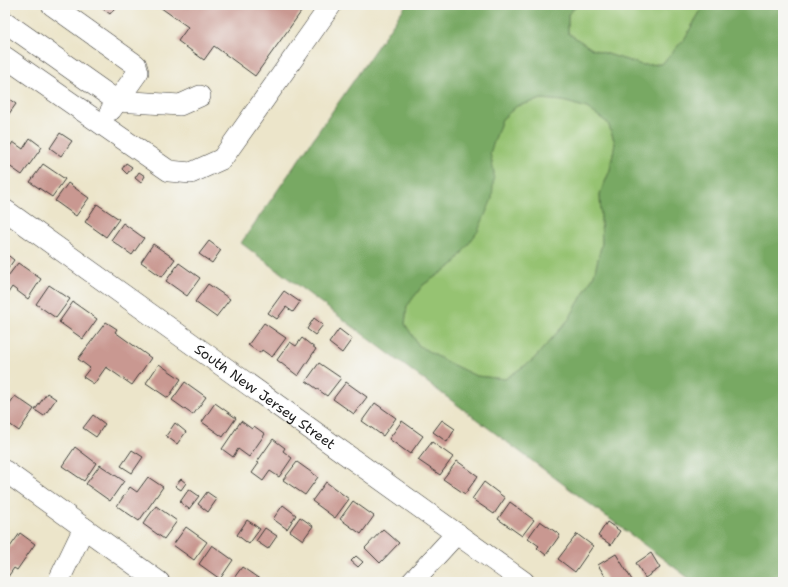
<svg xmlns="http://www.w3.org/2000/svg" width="788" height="587" font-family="'Shantell Sans',sans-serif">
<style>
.green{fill:#96c372;stroke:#597047}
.forest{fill:#78a964;stroke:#4a6240;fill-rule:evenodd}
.building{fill:#c99891}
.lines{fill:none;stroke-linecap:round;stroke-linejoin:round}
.minor-casing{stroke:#3b3a36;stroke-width:22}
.minor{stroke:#fff;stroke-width:21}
.labels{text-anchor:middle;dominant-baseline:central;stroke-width:3;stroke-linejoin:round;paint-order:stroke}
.street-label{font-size:14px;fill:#1c1c1c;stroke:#f6f6f2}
</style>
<rect width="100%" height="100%" fill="#f6f6f2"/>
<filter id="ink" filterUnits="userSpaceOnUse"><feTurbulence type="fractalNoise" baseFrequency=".025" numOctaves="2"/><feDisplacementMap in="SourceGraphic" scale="8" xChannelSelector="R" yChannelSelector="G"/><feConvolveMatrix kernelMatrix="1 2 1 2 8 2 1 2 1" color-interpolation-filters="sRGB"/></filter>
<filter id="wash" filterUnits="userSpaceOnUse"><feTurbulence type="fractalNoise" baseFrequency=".012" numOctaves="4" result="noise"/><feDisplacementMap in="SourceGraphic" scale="16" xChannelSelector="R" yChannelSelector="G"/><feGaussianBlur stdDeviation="0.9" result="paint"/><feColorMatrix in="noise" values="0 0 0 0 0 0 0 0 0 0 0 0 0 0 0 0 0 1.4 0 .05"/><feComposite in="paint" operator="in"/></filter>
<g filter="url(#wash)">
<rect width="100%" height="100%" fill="#ece5ca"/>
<path class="green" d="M578 5H704L685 38 662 64 642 65 592 49 568 33V14Z
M542 99 563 101 587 108 608 123 615 143 610 170 600 194 602 243 594 275 569 319 533 360 505 379 476 376 449 363 419 346 405 324 407 306 423 285 454 264 494 173 490 153 502 119 517 106Z"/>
<path class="forest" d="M406 5H578L568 14V33L592 49 642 65 662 64 685 38 704 5H783V582H694L241 243ZM542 99 563 101 587 108 608 123 615 143 610 170 600 194 602 243 594 275 569 319 533 360 505 379 476 376 449 363 419 346 405 324 407 306 423 285 454 264 478 231 492 199 494 173 490 153 502 119 517 106Z"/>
<g id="blocks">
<path class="building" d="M98 5H117L110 14Z
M157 5H306L255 76 214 46 204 60 178 41 188 27Z
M5 96 16 104 6 118 5 117Z
M60 133 72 141 61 156 50 148Z
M30 138 42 147 22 175 5 163V154L13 142 23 149Z
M126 163 132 167 127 174 122 169Z
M43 164 65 179 52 197 30 182Z
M139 172 145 176 141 183 135 178Z
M68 183 89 198 76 216 55 201Z
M97 204 119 219 106 237 85 222Z
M123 223 144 238 132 255 111 240Z
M209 241 221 250 212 263 199 254Z
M153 244 175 259 162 277 141 262Z
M5 253 14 260 5 273Z
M18 263 41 279 28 299 12 287 6 296 5 295V280Z
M179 263 200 278 187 296 166 281Z
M208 284 230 299 216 317 195 302Z
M49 285 70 299 56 318 36 304Z
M284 291 300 302 293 312 286 307 277 319 268 313Z
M73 302 97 319 83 339 59 322Z
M314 318 323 325 315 335 307 329Z
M106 322 117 329 115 332 151 358 132 385 106 367 94 384 83 377 90 368 78 359Z
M264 323 286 338 272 357 262 350 260 353 248 345Z
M339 329 352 339 342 353 329 343Z
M302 338 316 349 298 376 277 360 290 342 296 346Z
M319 363 341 378 327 396 306 381Z
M159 364 181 379 168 398 146 383Z
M185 382 206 397 193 415 172 400Z
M346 382 367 397 354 414 333 399Z
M47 393 56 399 44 416 35 410Z
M15 396 34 409 19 431 5 421V410Z
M215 403 236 418 223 437 202 422Z
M375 403 396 418 383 436 362 421Z
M93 415 105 424 96 437 83 428Z
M442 420 455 429 447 442 433 432Z
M241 421 252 429 254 426 265 434 249 457 238 449 233 457 222 449Z
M402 421 423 436 410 454 389 439Z
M175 423 186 432 177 444 166 436Z
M273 439 285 448 283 451 292 458 279 477 270 471 263 481 252 473 259 463 257 462Z
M432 442 453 457 440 475 418 460Z
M75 447 96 463 84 481 62 466Z
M132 450 143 457 132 473 121 466Z
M457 461 478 476 465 494 443 479Z
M297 462 318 477 305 495 283 480Z
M100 465 124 481 110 501 86 484Z
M148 477 163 487 139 521 117 506 130 487 137 492Z
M181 479 186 483 181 490 175 486Z
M326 482 349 499 335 518 312 501Z
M484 482 505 498 494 514 472 499Z
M189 489 199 496 189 509 180 502Z
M207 492 217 499 208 512 198 504Z
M353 501 374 516 361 534 340 519Z
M510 502 534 520 522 536 498 519Z
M283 505 296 515 287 529 273 519Z
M156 506 177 521 164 539 143 524Z
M300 517 313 526 303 540 290 531Z
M247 520 260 529 249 544 237 535Z
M540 521 560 535 546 555 537 548 539 546 528 538Z
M607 522 620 531 611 545 598 536Z
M186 527 207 542 194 560 173 545Z
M265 528 277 536 268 549 256 541Z
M383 529 399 543 380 563 365 548Z
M20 533 35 544 17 570 14 568 5 581V554Z
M577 534 593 546 575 572 558 559Z
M212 545 233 560 220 579 199 564Z
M651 553 660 568 645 578 636 563Z
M616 554 632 580 629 582H605L604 581 607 579 598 565Z
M356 556 363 562 358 567 351 561Z
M242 567 264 582H231Z"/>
</g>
</g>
<g filter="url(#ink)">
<use href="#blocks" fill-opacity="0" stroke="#3b3a36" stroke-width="1"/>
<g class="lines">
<g class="minor-casing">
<g id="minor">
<path d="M52 5 136 65 138 72 111 110"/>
<path d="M5 22 117 101 180 105 200 96"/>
<path d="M5 57 169 171 191 173 222 159 331 5"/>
<path id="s1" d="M5 210 524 582"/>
<path d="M5 471 159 582"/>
<path d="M58 582 84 528"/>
<path d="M412 582 457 533"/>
</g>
</g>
<use href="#minor" class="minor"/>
</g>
</g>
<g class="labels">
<g class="street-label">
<text stroke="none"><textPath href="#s1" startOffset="320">South New Jersey Street</textPath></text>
</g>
</g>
<rect width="788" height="587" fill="none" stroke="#f6f6f2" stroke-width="20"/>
</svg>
